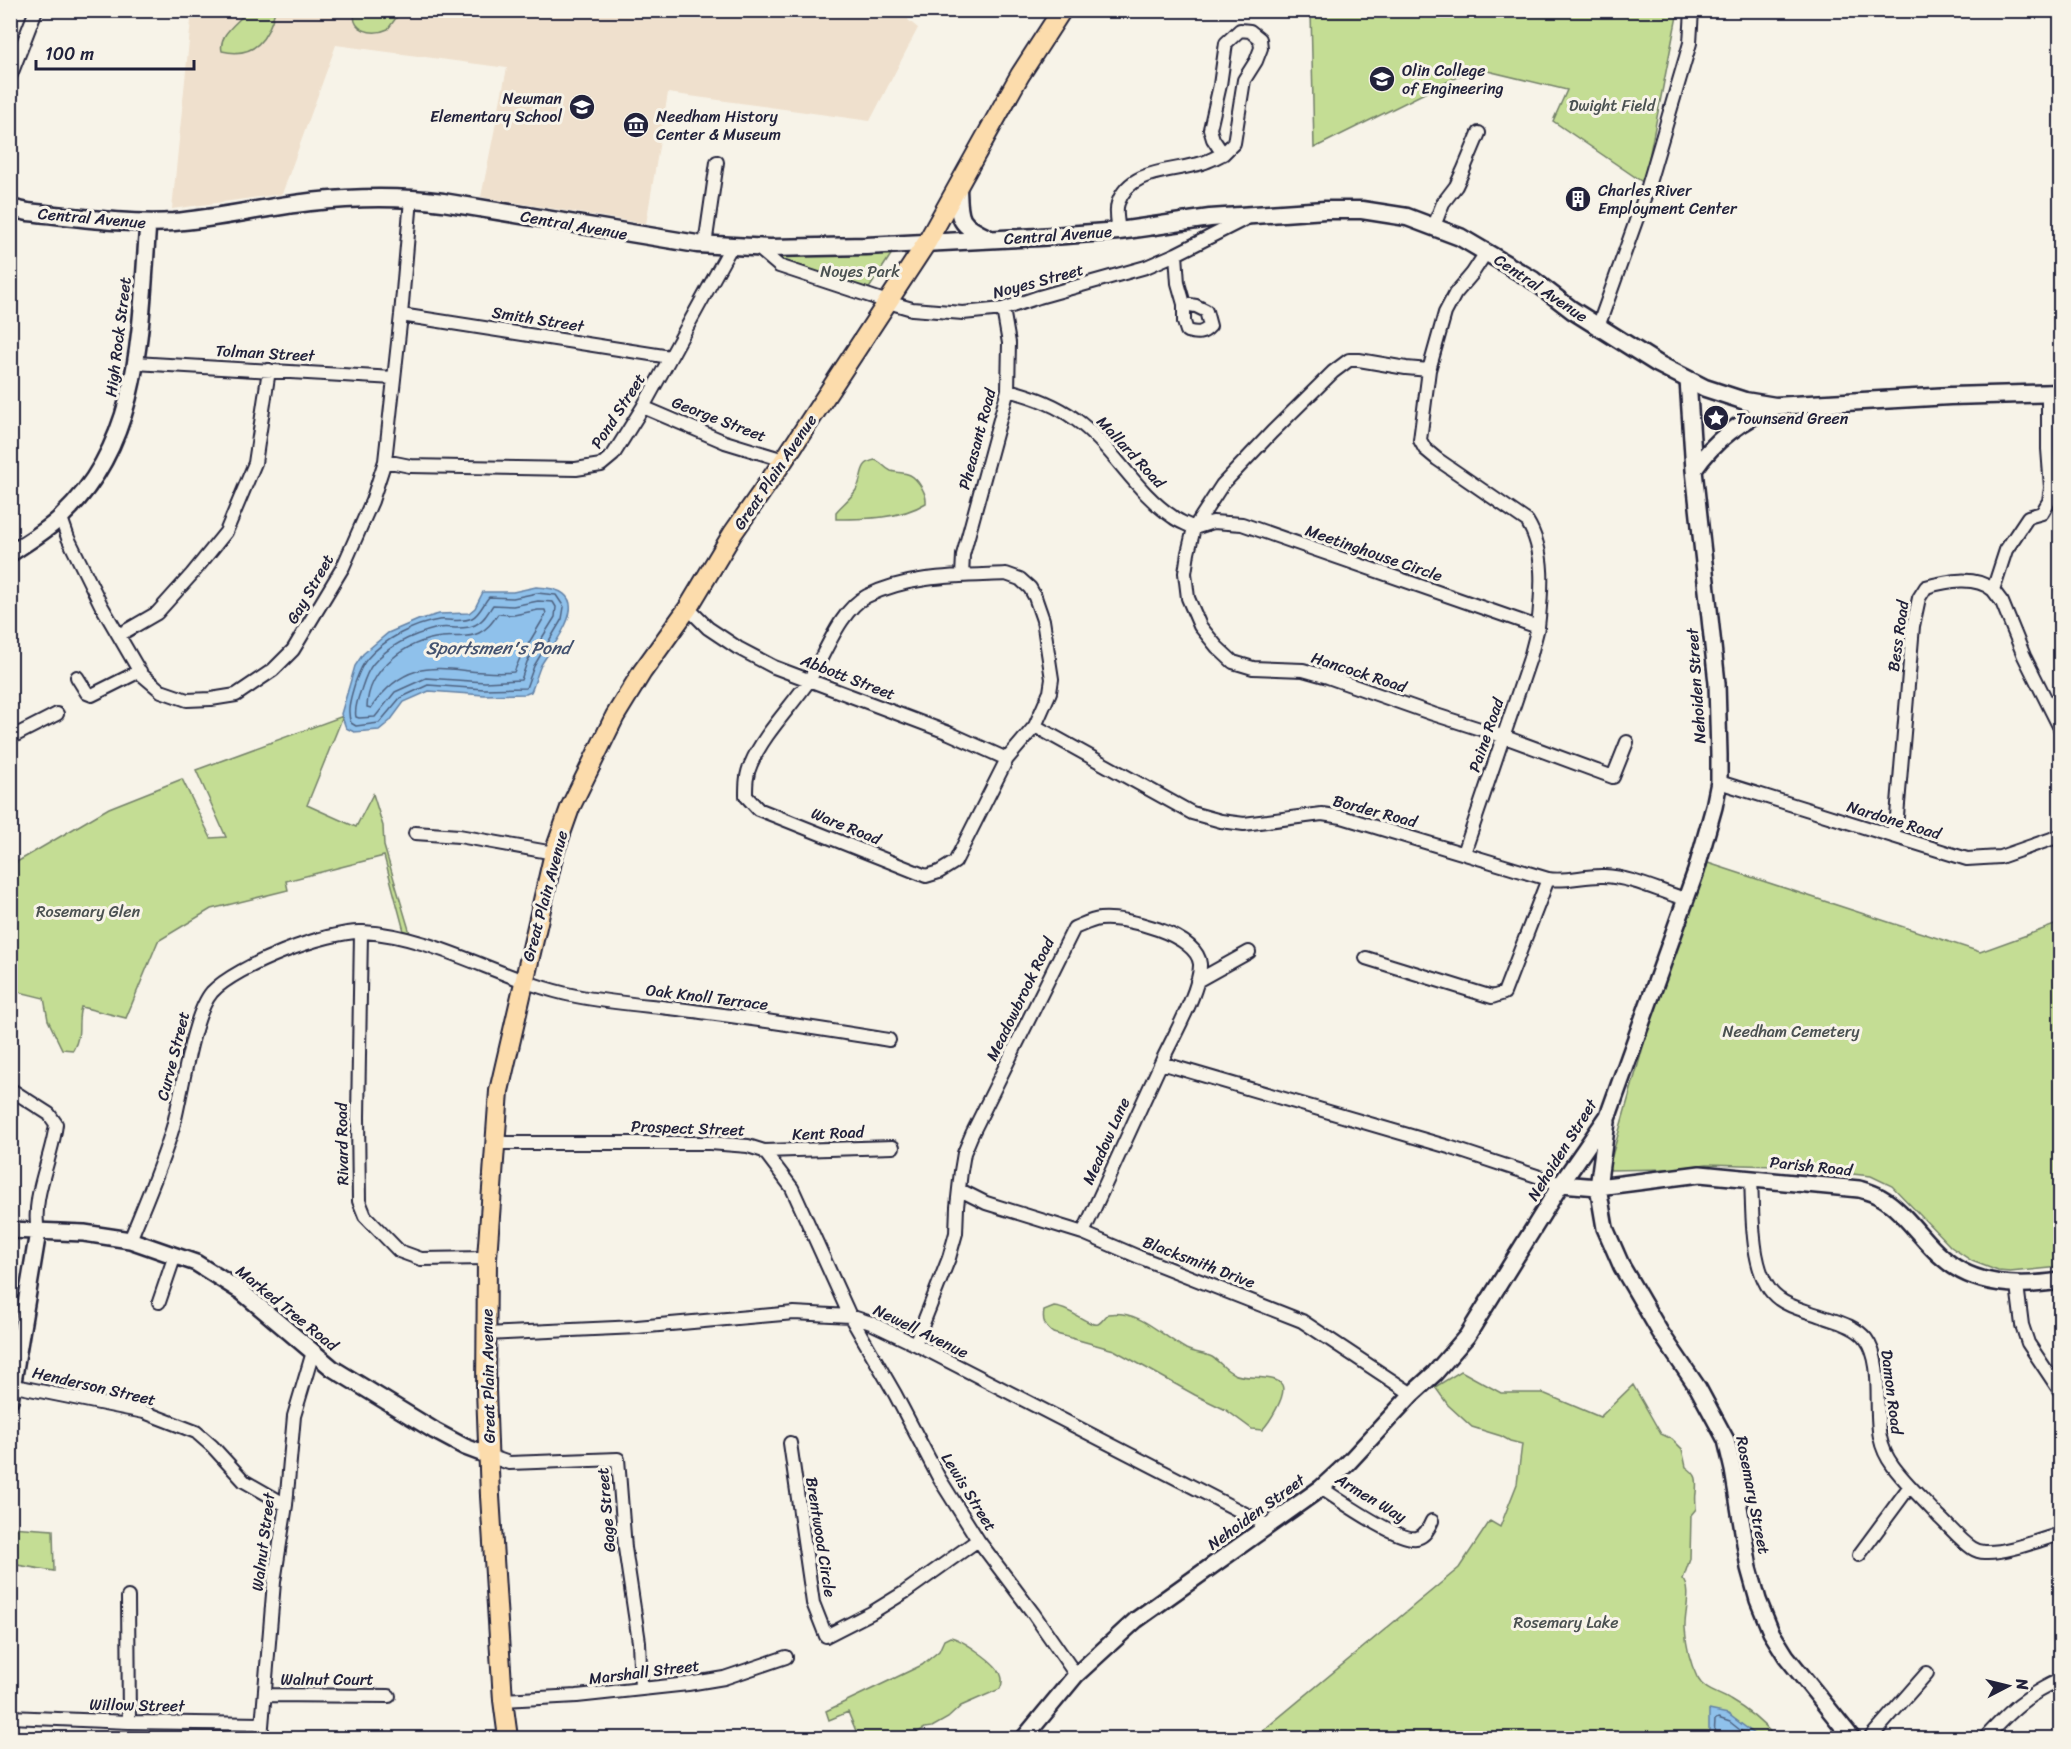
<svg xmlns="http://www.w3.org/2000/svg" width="2071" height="1749" font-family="Sriracha,sans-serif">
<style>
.built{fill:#efe0cd}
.green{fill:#c4dd94;stroke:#738068;stroke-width:1.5}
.water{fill:#8fc1eb;stroke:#6381a5;stroke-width:1.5}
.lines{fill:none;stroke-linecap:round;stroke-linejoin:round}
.shore{stroke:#4e6281;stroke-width:1.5}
.minor-casing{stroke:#22223b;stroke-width:16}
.tertiary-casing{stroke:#22223b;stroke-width:20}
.secondary-casing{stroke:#22223b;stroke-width:21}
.primary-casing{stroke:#22223b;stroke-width:22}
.minor{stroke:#f7f3e8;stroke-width:12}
.tertiary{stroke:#f7f3e8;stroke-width:15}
.secondary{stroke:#f7f3e8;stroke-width:16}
.primary{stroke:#fcdcac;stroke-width:18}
.labels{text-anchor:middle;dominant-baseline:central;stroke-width:6;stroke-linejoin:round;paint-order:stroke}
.poi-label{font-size:16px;fill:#22223b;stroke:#f7f3e8;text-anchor:start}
.park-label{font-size:16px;fill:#4a5151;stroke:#f7f3e8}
.street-label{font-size:16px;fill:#22223b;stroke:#f7f3e8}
.water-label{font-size:18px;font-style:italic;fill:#435270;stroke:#f7f3e8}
</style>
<rect width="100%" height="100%" fill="#f7f3e8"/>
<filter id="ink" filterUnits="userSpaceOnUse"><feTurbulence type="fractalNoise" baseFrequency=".0167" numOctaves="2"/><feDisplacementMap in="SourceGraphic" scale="12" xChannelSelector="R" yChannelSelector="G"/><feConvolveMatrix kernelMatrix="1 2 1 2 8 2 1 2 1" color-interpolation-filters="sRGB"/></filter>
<g filter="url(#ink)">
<path class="built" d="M912 10 908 20 918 28 870 121 668 93 646 224 481 197 507 68 336 45 282 194 172 209 192 11Z"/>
<path class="green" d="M247 11H275C268 38 255 59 222 51 218 34 238 23 247 11Z
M355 11V10L404 11 396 18 388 29C373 36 350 31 355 11Z
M1311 11H1678L1644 183 1553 121 1567 90 1475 68 1314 148Z
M892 253 868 290 782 262 778 257Z
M875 460C882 462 884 468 891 471 896 473 904 472 910 475 918 479 927 494 926 503 900 519 866 519 836 519V512C842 505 851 498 856 490 864 477 858 463 875 460Z
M343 716 307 805 356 827 373 794 383 826 384 846 410 933 404 931 384 856 286 881 288 890 211 909 158 941 126 1018 81 1007C76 1024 83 1033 73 1050L62 1049 48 1020 44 998 11 990 10 866 109 808 182 779 211 838 226 837 196 770Z
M1708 863 1980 952 2060 923V1267L2010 1272 1998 1271 1972 1261 1951 1247 1892 1186 1871 1176 1778 1166 1707 1164 1671 1169 1608 1170 1649 1026Z
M1054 1307C1070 1307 1089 1327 1098 1324 1101 1323 1105 1317 1108 1314 1141 1310 1160 1335 1186 1349 1194 1353 1204 1353 1212 1357 1220 1362 1226 1371 1234 1374 1245 1380 1276 1374 1282 1385 1287 1395 1269 1423 1262 1430L1252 1429 1226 1410 1195 1395 1114 1350 1053 1333C1045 1327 1042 1321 1044 1311Z
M1461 1371 1501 1393H1543L1600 1417 1633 1385 1661 1434 1672 1439 1682 1449 1686 1467C1698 1475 1697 1480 1696 1493 1695 1498 1696 1504 1696 1509L1691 1515 1690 1559 1683 1579C1693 1589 1684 1614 1685 1628 1686 1644 1690 1663 1697 1677 1705 1692 1718 1692 1730 1700 1748 1710 1764 1724 1776 1738H1254L1459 1568 1490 1521 1500 1527 1517 1484 1522 1444 1510 1441 1501 1436 1472 1427 1448 1405 1435 1387Z
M10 1527 53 1530 54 1571 11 1564Z
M950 1637C962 1639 997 1663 1001 1675 1003 1680 1002 1685 1000 1689L961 1706 948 1718 932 1727 925 1728 908 1738H859L848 1712 829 1720 826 1711 922 1665 939 1651 944 1640Z"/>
<path class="water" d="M536 587C600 589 558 637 541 665 537 674 535 683 531 692L526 694 484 695 429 691 404 702 390 721 379 730 354 732 346 728 341 714 355 666 363 654 388 633 418 620 439 614 469 613 475 608 483 592H513Z
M1709 1710 1728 1714 1760 1738H1709Z"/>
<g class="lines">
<path class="shore" d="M537 593 556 595 564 607 562 619 534 666 526 688 484 689 428 685 400 698 379 723 356 726 351 723C346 710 351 697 355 683 358 675 361 666 367 659 384 639 414 624 439 620 450 619 462 623 472 618 480 614 483 604 489 597L513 598Z
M538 601 553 602 556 607 555 617 527 662 521 680 485 682 426 678 395 692 375 717 359 718 356 717C354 709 358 698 361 690 364 681 367 671 373 664 389 645 414 634 438 628 450 626 463 631 475 625 484 621 488 612 493 605L513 606Z
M538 610H545L546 614 520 658 514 672C453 678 415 645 371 708L367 707C368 669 406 641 442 637 455 635 467 639 479 633 488 629 493 621 498 614L514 615Z
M1714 1738 1715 1720 1718 1718 1730 1722 1750 1738"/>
<g class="minor-casing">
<path id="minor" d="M10 77 36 10
M1434 226 1443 203 1456 186 1463 171 1479 133
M1119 231C1118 223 1115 211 1118 203 1130 168 1173 172 1202 163 1209 161 1216 157 1223 154L1213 139 1210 129 1220 85 1226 43 1240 30 1250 31 1260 39 1261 48 1256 61 1244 80 1234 143 1223 154
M705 245 717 162
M758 248 779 266 888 302 912 309 963 313 1003 309 1039 297 1146 267 1176 254 1247 218
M1487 251 1472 274 1455 294 1445 313 1429 370 1406 368 1359 360H1349L1333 372 1272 432 1222 485 1194 528 1188 553 1185 573 1188 598 1200 626 1217 647 1233 662 1253 668 1303 670 1328 677 1433 714 1502 736 1613 777 1627 742
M1176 254 1178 283 1184 304 1196 306 1206 311 1210 326C1203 334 1197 334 1187 331L1184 322V304
M401 315 670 357
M1598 327 1646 193 1686 57 1690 43 1692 10
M135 363 394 378
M1008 390C1032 396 1055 404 1075 419 1113 446 1134 491 1173 517 1179 522 1187 524 1194 528
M643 407 725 442 784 460
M385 461 410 466 576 469 601 465 613 455 643 407 731 247
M61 518 68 538 101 605 141 674 161 691 187 700 211 699 236 695 273 670 293 650 343 567 372 501 385 461 401 315 411 199
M1194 528 1213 522 1242 524 1538 627C1542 592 1546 551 1527 521L1437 459 1425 449 1420 440 1429 370
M1006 574 1020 579 1030 588 1035 597 1043 620 1052 679 1050 692 1035 726 1007 759 955 862 939 872 926 876 758 809 746 796C746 785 746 774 751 764 763 735 790 708 808 682 824 657 840 609 867 596 909 575 960 576 1006 574Z
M962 576 963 555 1008 390 1009 343 1003 309
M1993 590 2002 602 2024 656 2060 728
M688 608 708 628 738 648 774 667 949 733 1007 759
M119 635 157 613 192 574 226 532 255 463 269 370
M77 677 87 693 92 695 140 671
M1035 726 1192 813 1221 821 1244 824 1322 814 1342 817 1548 879C1567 882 1585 875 1604 876 1631 877 1659 891 1685 899
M10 738 57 714
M1719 782 1967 859 2000 857 2060 836
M415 833 459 836 554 853
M1892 836 1897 816 1913 626 1919 598 1926 587C1947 581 1975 575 1993 590L2006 550 2028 517 2042 513 2049 501 2051 488 2048 449V393
M1464 853 1530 658 1538 627
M361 932 358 1117 359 1201 365 1216 399 1251 421 1259 487 1258
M1366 958 1492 997 1504 993 1548 879
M1197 981 1249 952
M10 1089 49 1114 56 1124C52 1159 31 1196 38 1232
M494 1143H710L748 1146 764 1151 792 1188 850 1316 895 1394 939 1478 978 1540 1033 1613 1076 1675
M764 1151 893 1147
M1751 1178C1753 1211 1749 1278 1779 1299 1791 1308 1807 1311 1821 1316 1835 1321 1856 1326 1866 1339 1884 1363 1874 1408 1880 1437 1882 1447 1887 1458 1893 1466 1906 1484 1924 1500 1939 1517 1950 1527 1960 1540 1972 1548 1975 1550 1981 1552 1985 1552 2008 1553 2039 1540 2060 1534
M960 1190 986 1203 1083 1233 1139 1257 1302 1321 1412 1394
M1083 1233 1161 1063
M130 1240C145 1203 162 1165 173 1127 182 1094 192 1015 212 992 236 966 328 930 363 932 437 936 504 982 576 996 617 1004 660 1006 701 1012 764 1020 826 1030 889 1040
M2017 1285 2022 1325 2028 1343 2060 1391
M159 1302 175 1255
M486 1334 637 1327 794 1313 850 1316 871 1323 915 1344 1269 1526
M915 1344 949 1258 956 1233 957 1207 961 1171 964 1153 972 1134 1074 928C1082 925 1091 920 1100 919 1124 916 1197 934 1200 964 1201 989 1172 1039 1161 1063L1449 1147 1561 1184
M10 1385 144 1412 196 1432 212 1446 244 1481 286 1505
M790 1443 813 1603 826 1636 871 1613 905 1592 978 1540
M489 1456 509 1463 618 1459 625 1548 639 1642 641 1688
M1321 1488C1338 1499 1399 1542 1417 1538 1425 1536 1429 1528 1432 1521
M1859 1555 1910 1486
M128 1597 129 1722
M265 1695 389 1696
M503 1700 577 1696 688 1684 724 1678 786 1657
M10 1717 129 1722 262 1724
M261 1738 274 1582 286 1505 294 1416 313 1352
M1870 1738 1927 1673
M1985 1738C2010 1711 2026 1695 2060 1680"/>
</g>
<g class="tertiary-casing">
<path id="tertiary" d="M1694 470C1715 439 1741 421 1775 406
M10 554C27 542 47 531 62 516 143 440 140 326 148 223
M1607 1122 1598 1187 1605 1228 1622 1267 1660 1332 1698 1388 1726 1440 1733 1470 1749 1568 1758 1600 1771 1632 1786 1656 1852 1738
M1561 1184 1598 1187 1700 1174 1859 1189C1866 1191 1874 1193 1880 1197 1905 1211 1921 1240 1943 1258 1975 1287 2020 1287 2060 1281
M10 1230 84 1233 130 1240 196 1263 242 1292 332 1368 435 1431 465 1447 489 1456
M10 1400 38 1232
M1024 1738 1076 1675 1136 1620 1321 1488 1348 1463 1412 1394 1435 1373 1467 1336 1561 1184 1608 1116 1696 871 1714 807 1719 782V755L1717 683 1694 470 1688 380"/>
</g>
<g class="secondary-casing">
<path id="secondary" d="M958 187C959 218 957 224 988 238
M10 208 28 212C77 217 126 225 174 222 220 218 265 207 310 202 354 197 399 196 443 202L697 244 770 248 866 246 1039 237 1119 231 1210 218 1254 215 1325 210H1362L1407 217 1460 237 1533 280 1572 310 1658 364 1705 388 1745 401 1775 406 1950 396 2060 393"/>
</g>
<g class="primary-casing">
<path id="primary" d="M508 1738 503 1700 490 1496 486 1390 487 1258 499 1091 554 853 570 808 615 716 642 672 688 608 733 533 784 460 927 242 1020 75 1062 10"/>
</g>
<use href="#minor" class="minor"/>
<use href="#tertiary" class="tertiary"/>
<use href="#secondary" class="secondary"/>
<use href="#primary" class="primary"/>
</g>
</g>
<defs>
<g id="university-disc" transform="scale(1.35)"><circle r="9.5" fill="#22223b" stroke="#f7f3e8"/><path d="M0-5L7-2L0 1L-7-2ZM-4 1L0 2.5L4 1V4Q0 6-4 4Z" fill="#fff"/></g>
<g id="school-disc" transform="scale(1.35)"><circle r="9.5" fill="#22223b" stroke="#f7f3e8"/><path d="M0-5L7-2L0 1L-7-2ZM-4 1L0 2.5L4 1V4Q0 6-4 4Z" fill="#fff"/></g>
<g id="museum-disc" transform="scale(1.35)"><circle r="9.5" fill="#22223b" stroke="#f7f3e8"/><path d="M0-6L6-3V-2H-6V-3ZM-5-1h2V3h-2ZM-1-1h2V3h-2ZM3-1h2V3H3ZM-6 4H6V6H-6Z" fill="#fff"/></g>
<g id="building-disc" transform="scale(1.35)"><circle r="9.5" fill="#22223b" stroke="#f7f3e8"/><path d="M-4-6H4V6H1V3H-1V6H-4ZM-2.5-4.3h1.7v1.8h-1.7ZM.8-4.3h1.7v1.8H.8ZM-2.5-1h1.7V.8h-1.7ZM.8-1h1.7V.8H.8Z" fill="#fff"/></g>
<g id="sight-disc" transform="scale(1.35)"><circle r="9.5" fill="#22223b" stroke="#f7f3e8"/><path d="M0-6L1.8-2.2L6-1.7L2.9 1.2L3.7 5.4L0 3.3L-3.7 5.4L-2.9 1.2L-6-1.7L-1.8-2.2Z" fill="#fff"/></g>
</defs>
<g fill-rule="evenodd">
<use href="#university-disc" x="1382" y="79"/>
<use href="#school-disc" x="582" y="107"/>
<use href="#museum-disc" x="636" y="125"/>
<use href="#building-disc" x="1578" y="199"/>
<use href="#sight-disc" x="1716" y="418"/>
</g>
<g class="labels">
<g class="poi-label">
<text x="1402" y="70">Olin College<tspan x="1402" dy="18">of Engineering</tspan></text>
<text x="562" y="98" text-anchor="end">Newman<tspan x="562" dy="18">Elementary School</tspan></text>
<text x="656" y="116">Needham History<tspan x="656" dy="18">Center &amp; Museum</tspan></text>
<text x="1598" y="190">Charles River<tspan x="1598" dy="18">Employment Center</tspan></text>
<text x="1736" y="418">Townsend Green</text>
</g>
<g class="park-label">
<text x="1612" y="105">Dwight Field</text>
<text x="860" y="271">Noyes Park</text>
<text x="88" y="911">Rosemary Glen</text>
<text x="1791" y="1031">Needham Cemetery</text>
<text x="1566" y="1622">Rosemary Lake</text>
</g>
<g class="street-label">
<text transform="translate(92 218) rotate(5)">Central Avenue</text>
<text transform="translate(574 225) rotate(10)">Central Avenue</text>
<text transform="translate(1058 235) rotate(-4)">Central Avenue</text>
<text transform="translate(1038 281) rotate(-15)">Noyes Street</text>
<text transform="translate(1541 288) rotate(34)">Central Avenue</text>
<text transform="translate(538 319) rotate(9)">Smith Street</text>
<text transform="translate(118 337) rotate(-83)">High Rock Street</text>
<text transform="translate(265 353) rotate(3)">Tolman Street</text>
<text transform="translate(618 411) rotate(-57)">Pond Street</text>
<text transform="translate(719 419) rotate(21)">George Street</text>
<text transform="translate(977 439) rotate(-75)">Pheasant Road</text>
<text transform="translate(1131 452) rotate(47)">Mallard Road</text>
<text transform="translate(775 472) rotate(-56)">Great Plain Avenue</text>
<text transform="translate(1374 553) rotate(19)">Meetinghouse Circle</text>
<text transform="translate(310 589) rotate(-60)">Gay Street</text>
<text transform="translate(1898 636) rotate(-82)">Bess Road</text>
<text transform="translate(1359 672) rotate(18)">Hancock Road</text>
<text transform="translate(848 677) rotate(21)">Abbott Street</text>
<text transform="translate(1696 686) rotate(-94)">Nehoiden Street</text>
<text transform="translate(1486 735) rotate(-71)">Paine Road</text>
<text transform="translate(1375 811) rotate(15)">Border Road</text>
<text transform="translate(1894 820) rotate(17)">Nardone Road</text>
<text transform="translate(846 826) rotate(22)">Ware Road</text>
<text transform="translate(545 896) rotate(-75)">Great Plain Avenue</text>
<text transform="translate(707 997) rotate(7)">Oak Knoll Terrace</text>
<text transform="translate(1020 999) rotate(-64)">Meadowbrook Road</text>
<text transform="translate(173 1056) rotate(-76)">Curve Street</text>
<text transform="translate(688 1128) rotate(2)">Prospect Street</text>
<text transform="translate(828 1133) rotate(-2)">Kent Road</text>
<text transform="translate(1106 1141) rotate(-66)">Meadow Lane</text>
<text transform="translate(342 1144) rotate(-91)">Rivard Road</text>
<text transform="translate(1562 1150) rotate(-58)">Nehoiden Street</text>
<text transform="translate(1811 1166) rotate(6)">Parish Road</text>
<text transform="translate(1199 1262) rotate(21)">Blacksmith Drive</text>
<text transform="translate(287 1308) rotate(39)">Marked Tree Road</text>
<text transform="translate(921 1331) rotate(26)">Newell Avenue</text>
<text transform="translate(488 1376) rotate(-91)">Great Plain Avenue</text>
<text transform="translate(94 1386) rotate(13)">Henderson Street</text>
<text transform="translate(1892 1392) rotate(83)">Damon Road</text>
<text transform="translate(969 1492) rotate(58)">Lewis Street</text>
<text transform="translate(1753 1495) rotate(79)">Rosemary Street</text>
<text transform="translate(1371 1498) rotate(31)">Armen Way</text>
<text transform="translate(606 1510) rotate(-95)">Gage Street</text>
<text transform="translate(1256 1512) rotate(-36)">Nehoiden Street</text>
<text transform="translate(821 1537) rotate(81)">Brentwood Circle</text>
<text transform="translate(263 1542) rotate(-83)">Walnut Street</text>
<text transform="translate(644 1672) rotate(-7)">Marshall Street</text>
<text x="327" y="1679">Walnut Court</text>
<text transform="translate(137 1705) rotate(1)">Willow Street</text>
</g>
<g class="water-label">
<text x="498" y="648">Sportsmen's Pond</text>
</g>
</g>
<rect width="2071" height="1749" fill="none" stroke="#f7f3e8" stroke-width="36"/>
<rect x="18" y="18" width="2035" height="1713" fill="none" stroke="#22223b" stroke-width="2" filter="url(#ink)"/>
<g transform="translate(2008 1686) rotate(83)" stroke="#f7f3e8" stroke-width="4.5" paint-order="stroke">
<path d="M0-4.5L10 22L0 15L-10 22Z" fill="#22223b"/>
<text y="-9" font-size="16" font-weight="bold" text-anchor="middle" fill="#22223b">N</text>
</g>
<path d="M36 60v9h158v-9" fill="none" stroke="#22223b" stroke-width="3"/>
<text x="45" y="60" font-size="18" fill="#22223b" stroke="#f7f3e8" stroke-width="4.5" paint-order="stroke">100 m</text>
</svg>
